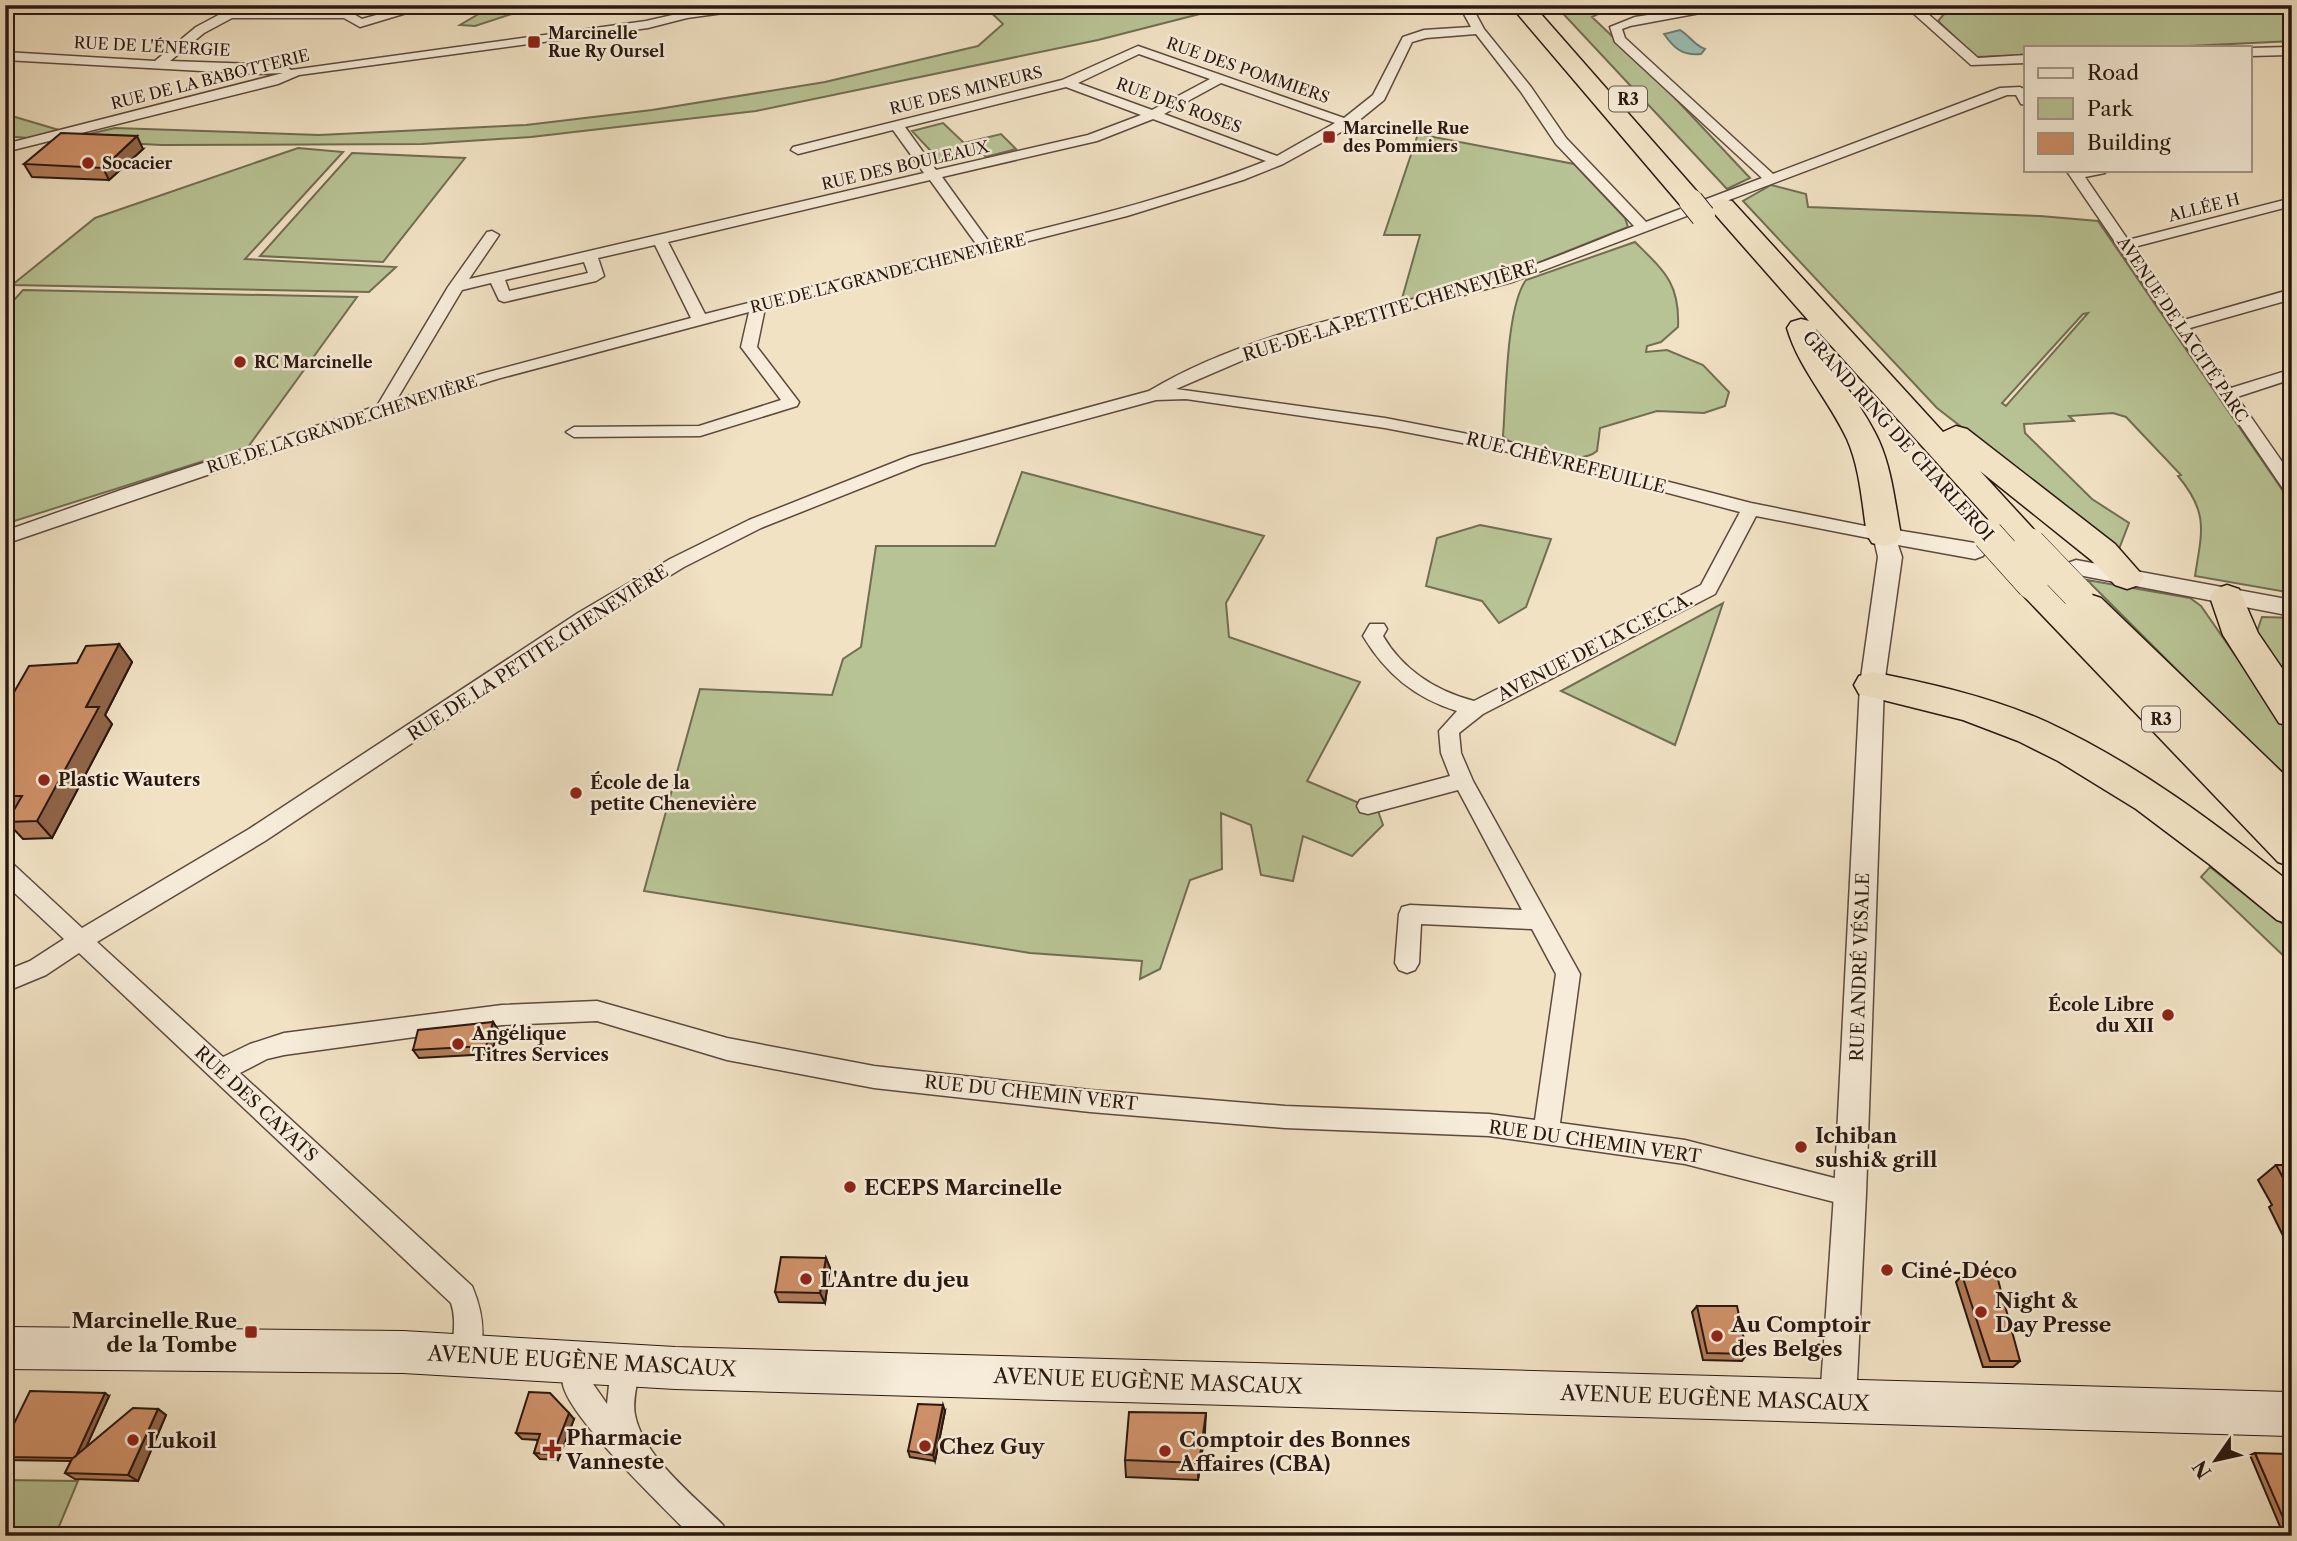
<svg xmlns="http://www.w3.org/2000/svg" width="2297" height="1541" font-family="'Libre Caslon Text',serif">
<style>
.green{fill:#b8c395;stroke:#716e52;stroke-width:2;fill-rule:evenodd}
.water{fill:#9bbeb4;stroke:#6e7c72;stroke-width:2}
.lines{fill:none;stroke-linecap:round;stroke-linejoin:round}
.minor-casing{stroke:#5c4a3d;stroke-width:3}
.tertiary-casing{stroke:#5c4a3d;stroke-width:3}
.secondary-casing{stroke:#2a1810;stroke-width:2}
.motorway-casing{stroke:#2a1810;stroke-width:3}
.minor{fill:#f6ecd9;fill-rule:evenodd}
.tertiary{fill:#f6ecd9;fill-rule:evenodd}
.secondary{fill:#f6ecd9;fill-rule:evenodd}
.motorway{fill:#f1e2c4;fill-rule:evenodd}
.motorway-bridge-far1-casing{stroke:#2a1810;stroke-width:26;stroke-linecap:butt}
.motorway-bridge-casing{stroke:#2a1810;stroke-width:32;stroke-linecap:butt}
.motorway-bridge-far1{stroke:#f1e2c4;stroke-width:24}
.motorway-bridge{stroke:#f1e2c4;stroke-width:31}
.wall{fill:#b17c59;stroke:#2a1810;stroke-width:2}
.shaded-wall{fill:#906549;stroke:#2a1810;stroke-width:2}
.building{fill:#ce9068;stroke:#2a1810;stroke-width:2}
.poi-dot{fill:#8f2418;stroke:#f6ecd9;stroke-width:2.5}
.labels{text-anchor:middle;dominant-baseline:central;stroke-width:5;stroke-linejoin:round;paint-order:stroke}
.far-poi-label{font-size:16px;font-weight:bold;fill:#2a1810;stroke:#f6ecd9;text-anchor:start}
.far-street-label{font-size:16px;fill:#2a1810;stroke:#f6ecd9}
.shield{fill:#f6ecd9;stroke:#67584c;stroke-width:2}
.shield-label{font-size:16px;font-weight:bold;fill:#2a1810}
.street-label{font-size:18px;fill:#2a1810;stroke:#f6ecd9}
.poi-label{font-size:18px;font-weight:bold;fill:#2a1810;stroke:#f6ecd9;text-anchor:start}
.near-poi-label{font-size:21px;font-weight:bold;fill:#2a1810;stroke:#f6ecd9;text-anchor:start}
.near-street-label{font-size:21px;fill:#2a1810;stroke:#f6ecd9}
</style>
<rect width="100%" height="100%" fill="#f1e2c4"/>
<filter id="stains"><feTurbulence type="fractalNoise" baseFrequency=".00286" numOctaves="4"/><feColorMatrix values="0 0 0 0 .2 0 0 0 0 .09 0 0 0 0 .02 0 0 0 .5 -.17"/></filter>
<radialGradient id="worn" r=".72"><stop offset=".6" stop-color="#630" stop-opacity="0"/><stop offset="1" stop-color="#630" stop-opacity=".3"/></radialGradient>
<path class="green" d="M494 5H539L475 26 460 25Z
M983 5H1235L1098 40 756 111 531 137 422 144 162 145 62 140 115 128 319 135 526 125 652 110 825 82 978 46 1003 24Z
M1555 5H1599L1602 12 1592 17 1657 79 1750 178 1727 189Z
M1960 5H2292V41L2168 47H2026V55L1976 57 1938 21 1946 12 1967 7Z
M5 114 59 130 28 138 5 136Z
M943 123 964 143 1001 134 1016 149 986 157 982 153 942 163 912 131Z
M1418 134 1574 164 1625 218 1628 227 1520 270 1401 302 1420 235H1384Z
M298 148 343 152 245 259 396 267 369 292 12 285 95 218Z
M352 153 465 158 383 262 260 256Z
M1771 185 1806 194 1808 207 2040 216 2098 221 2292 504V593L2195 576C2202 531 2209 513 2178 476L2181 475 2126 417 2113 413 2069 416 2074 421 2024 424 2025 433 2092 499 2129 523 2119 549 1937 408 1743 201ZM2088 313 2006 406 2002 403 2083 314Z
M1635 242C1664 271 1680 283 1678 327L1661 342 1647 346 1646 352 1667 350 1703 365 1729 392 1725 406 1704 413 1657 411 1600 428 1597 451C1579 467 1532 448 1510 442L1503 436C1506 399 1506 307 1526 280Z
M23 290 357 297 248 447 5 524V310Z
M1022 472 1264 536 1226 603 1229 637 1360 682 1307 781 1378 811 1383 825 1352 856 1303 836 1293 881 1261 875 1251 825 1221 813 1222 869 1190 880 1160 969 1140 979 1142 961 1030 953 644 891 700 689 832 695 843 659 861 647 876 546H995Z
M1480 525 1551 539 1526 607 1499 623 1482 601 1426 586 1437 538Z
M2087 580 2190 598 2201 606 2292 737V785Z
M1723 603 1675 745 1561 691Z
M2262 617 2292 618V689L2254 640Z
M2210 867 2292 931V964L2201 877Z
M5 1480 78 1481 55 1536H5Z"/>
<path class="water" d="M1680 30C1690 36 1694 45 1705 49L1701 54C1682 56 1674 48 1664 34Z"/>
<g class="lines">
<g class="minor-casing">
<path id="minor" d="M412 5H433L360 27 344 18H232L204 33 170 61 285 65 291 70 646 21 712 6 758 5 752 9 687 18 648 28 299 75 278 84 5 152V144L283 73 257 74 5 60V52L155 61 196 27 226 11 347 10 362 19Z
M1459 5H1471L1484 29 1531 87 1566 138 1646 222 1762 178 1615 42 1610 27 1635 17 1686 9 1691 5H1703L1700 13 1630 26 1622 29 1625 38 1773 174 2000 88 2020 87 2026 90V105L2021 104 2016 95H2007L1512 282 1276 346 1176 389 1385 418 1525 445 1751 503 1890 531 1893 535 1884 541 1756 516 1715 594 1483 714 1459 733 1461 753 1473 781 1580 974 1560 1123 1685 1140 1850 1182 1859 1185 1863 1194 1859 1203 1850 1206 1685 1164 1489 1136 1285 1128 1090 1112 874 1088 727 1060 597 1021 502 1025 284 1055 267 1059 240 1073 472 1286C483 1312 487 1338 476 1366L466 1370 456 1366C448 1346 459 1326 451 1303L79 953 46 975 5 992V971L30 961 64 939 5 884V861L13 864 82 928 249 829 578 613 670 559 749 520 910 456 1149 391C1254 328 1383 310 1499 277 1545 263 1589 243 1634 226L1556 144 1521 92 1476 34 1426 38 1412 42 1384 100 1352 126 1283 164 1243 180 1127 216 765 308 757 347 799 402 797 406 700 436 574 437 566 432 574 427 699 426 781 400 741 347 749 312 497 379 389 413 5 544V531L121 490 377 406 448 287 487 232 492 231 499 235 469 279 924 173 893 130 798 154 791 150 793 147 1062 80 1138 46 1344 118 1373 95 1403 37 1424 30 1471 27ZM1139 54 1210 79 1152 110 1078 83ZM1221 83 1335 123 1277 156 1164 114ZM1066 87 1141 115 1088 135 936 170 905 127ZM1153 119 1266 161C1176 197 1082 219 989 242L942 177 1097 141ZM930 180 977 245 705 314 668 242ZM655 245 691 318 485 373 397 399 462 290 491 283 499 300 504 302 596 281 604 276 598 258ZM584 262 588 273 509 291 505 280ZM1186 399 1385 428 1524 455 1740 512 1701 585 1474 701C1436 691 1403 670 1383 636L1387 629 1384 624H1370L1363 636C1386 674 1415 698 1457 711L1439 731 1441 753 1450 776 1360 800 1357 806 1360 812 1368 814 1458 790 1522 910 1410 905 1402 907 1399 914 1395 963 1399 970 1407 973 1415 970 1419 963 1421 924 1532 929 1556 974 1535 1120 1489 1114 1285 1106 1090 1090 874 1066 727 1038 597 1001 502 1005 284 1033 250 1044 223 1057 97 942 265 841 592 623 684 567 761 528 922 464 1156 400Z
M1904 5H1918L1978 58 2026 55V63L1971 65Z
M2292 47V55L2250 56V48Z
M2066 170H2107L2105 173 2085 177 2128 240 2292 198V206L2134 247 2184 320 2292 289V299L2190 328 2231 388 2292 369V379L2237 397 2292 476V495L2286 493Z
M577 1349 587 1353 591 1363V1381L607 1404 611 1366 615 1356 625 1352 635 1356C643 1376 631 1395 635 1415 643 1456 694 1496 723 1525L727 1536H691C663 1506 571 1420 563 1385 561 1374 563 1363 567 1353Z"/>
</g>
<g class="tertiary-casing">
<path id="tertiary" d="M1884 528 1975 543 1983 546 1986 551 1983 556 1975 559 1898 545 1902 557 1884 685 1866 1194 1856 1401 1851 1414 1838 1419 1825 1414 1820 1401 1834 1194 1860 685 1878 557 1873 535 1876 530Z
M2076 560 2292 600V616L2068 573 2064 568 2068 563Z"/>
</g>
<g class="secondary-casing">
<path id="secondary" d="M5 1327 403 1331 675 1347 2292 1392V1436L675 1389 403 1373 5 1369Z"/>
</g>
<g class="motorway-casing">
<path id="motorway" d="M1510 5H1533L1700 195 1704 201 1700 207 1691 209 1682 207Z
M1723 199 1732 201 1943 432 1956 426 1967 429 2115 544 2144 577 2139 585 2127 589 2115 585 2091 560 1980 471 2047 544 2042 552 2030 555 2018 552 1816 329C1829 370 1861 401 1879 441 1892 470 1895 504 1901 535L1896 543 1884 546 1872 543 1867 535C1862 503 1860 468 1847 439 1829 400 1799 369 1787 328L1791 322 1801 319 1809 321 1714 213 1710 207 1714 201Z
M2032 572 2044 576 2072 605 2077 598 2089 594 2101 598 2292 782V821L2285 819 2292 826V867L2278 862 2020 592 2015 584 2020 576Z
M2227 585 2239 589 2258 633 2292 683V727L2279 723 2223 635 2210 597 2215 589Z
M1872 672C1932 684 1991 697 2047 722 2136 763 2215 823 2292 884V925L2277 920 2209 864 2136 809 2058 761 2018 741 1963 720 1859 694 1854 685 1859 676Z"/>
</g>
<use href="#minor" class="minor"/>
<use href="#tertiary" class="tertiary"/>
<use href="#secondary" class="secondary"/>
<use href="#motorway" class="motorway"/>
<g class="motorway-bridge-far1-casing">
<path id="motorway-bridge-far1" d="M1691 201 1703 216"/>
</g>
<g class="motorway-bridge-casing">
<path id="motorway-bridge" d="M1988 535 2032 584
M2030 544 2077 593"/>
</g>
<use href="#motorway-bridge-far1" class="motorway-bridge-far1"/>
<use href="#motorway-bridge" class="motorway-bridge"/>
</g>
<path class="wall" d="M143 149 109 180 32 177 24 164Z
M119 644 132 662 105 715 112 724 52 838 23 839 7 822 12 814H5V708Z
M493 1022 498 1030 491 1054 419 1058 413 1050Z
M2292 1164V1247L2289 1248 2269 1207 2272 1205 2258 1180 2276 1165H2290Z
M826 1258 830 1268 825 1303 779 1302 775 1292Z
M1962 1275 2020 1361 2013 1367H1983L1956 1282Z
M1697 1306 1747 1354 1742 1361 1703 1360 1692 1312Z
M109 1396 86 1447 158 1409 166 1415 138 1481 75 1479 65 1473 71 1461 5 1460V1442Z
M945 1411 935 1461 910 1457 908 1451Z
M574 1419 558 1460 540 1459 534 1453 538 1440 522 1439 516 1433Z
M1205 1431 1198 1480 1126 1477 1125 1460Z
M2255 1453 2292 1536H2284L2250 1455Z"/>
<path class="shaded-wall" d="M137 136 143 149 109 180 103 168Z
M119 644 132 662 105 715 112 724 52 838 37 821 86 707Z
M493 1022 498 1030 491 1054 486 1046Z
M826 1258 830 1268 825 1303 820 1293Z
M105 1393 109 1396 80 1461 75 1458Z
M943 1405 945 1411 935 1461 933 1455Z
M158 1409 166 1415 138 1481 128 1475Z
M569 1413 574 1419 558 1460 553 1454Z
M1206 1413 1205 1431 1198 1480 1199 1463Z"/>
<path class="building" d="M61 133 137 136 103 168 24 164Z
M119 644 86 707H99L37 821 7 822 22 796H5V708L29 666 77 663 86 646Z
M493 1022 486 1046 413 1050 418 1030Z
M2276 1165H2292V1201L2287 1192H2291Z
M781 1257 826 1258 820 1293 775 1292Z
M1962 1275 1997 1276 2020 1361H1990Z
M1697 1306H1737L1747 1354 1707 1353Z
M30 1391 105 1393 76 1456 73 1458 5 1457V1442Z
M529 1392 550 1393 569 1413 553 1454 534 1453 540 1434 516 1433Z
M918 1404 943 1405 933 1455 908 1451Z
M133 1408 158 1409 128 1475 65 1473 72 1459Z
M1129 1412 1206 1413 1199 1463 1125 1460Z
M2255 1453 2292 1454V1536H2291Z"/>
<g class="poi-dot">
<rect x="527" y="35" width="14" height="14" rx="3.5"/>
<rect x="1322" y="130" width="14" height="14" rx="3.5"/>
<circle cx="88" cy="163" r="7"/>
<circle cx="240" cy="362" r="7"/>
<circle cx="44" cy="780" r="7"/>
<circle cx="576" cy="793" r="7"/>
<circle cx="2168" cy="1015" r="7"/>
<circle cx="458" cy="1044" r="7"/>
<circle cx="1801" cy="1147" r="7"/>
<circle cx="850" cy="1187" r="7"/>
<circle cx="1887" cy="1270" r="7"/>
<circle cx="806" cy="1279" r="7"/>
<circle cx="1981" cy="1312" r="7"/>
<rect x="244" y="1325" width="14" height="14" rx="3.5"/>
<circle cx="1717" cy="1336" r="7"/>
<circle cx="133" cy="1440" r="7"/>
<circle cx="925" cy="1446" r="7"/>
<path d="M548.5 1438.5h7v7h7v7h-7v7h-7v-7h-7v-7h7z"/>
<circle cx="1165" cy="1451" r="7"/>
</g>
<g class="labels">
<g class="far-poi-label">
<text x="548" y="33">Marcinelle<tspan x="548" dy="18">Rue Ry Oursel</tspan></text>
<text x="1343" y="128">Marcinelle Rue<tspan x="1343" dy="18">des Pommiers</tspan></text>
<text x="102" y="163">Socacier</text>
<text x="254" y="362">RC Marcinelle</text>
</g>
<g class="far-street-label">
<text transform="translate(152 46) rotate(3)">RUE DE L'ÉNERGIE</text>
<text transform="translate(1248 70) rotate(19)">RUE DES POMMIERS</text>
<text transform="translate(210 79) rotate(-14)">RUE DE LA BABOTTERIE</text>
<text transform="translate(966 90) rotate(-14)">RUE DES MINEURS</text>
<text transform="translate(1179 105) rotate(20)">RUE DES ROSES</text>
<text transform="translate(905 165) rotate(-13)">RUE DES BOULEAUX</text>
<text transform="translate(2204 207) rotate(-14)">ALLÉE H</text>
<text transform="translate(888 273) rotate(-14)">RUE DE LA GRANDE CHENEVIÈRE</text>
<text transform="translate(2183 329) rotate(56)">AVENUE DE LA CITÉ PARC</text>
<text transform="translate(342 424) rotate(-18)">RUE DE LA GRANDE CHENEVIÈRE</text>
</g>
<g class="shield">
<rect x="1609" y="86.5" width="38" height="25" rx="5"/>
<rect x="2142" y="706.5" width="38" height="25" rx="5"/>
</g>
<g class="shield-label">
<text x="1628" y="99">R3</text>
<text x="2161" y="719">R3</text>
</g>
<g class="street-label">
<text transform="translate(1390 311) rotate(-17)">RUE DE LA PETITE CHENEVIÈRE</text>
<text transform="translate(1898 436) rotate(48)">GRAND RING DE CHARLEROI</text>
<text transform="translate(1566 463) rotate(14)">RUE CHÈVREFEUILLE</text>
<text transform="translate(1595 647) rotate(-27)">AVENUE DE LA C.E.C.A.</text>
<text transform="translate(538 653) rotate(-33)">RUE DE LA PETITE CHENEVIÈRE</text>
<text transform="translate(1860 967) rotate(-88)">RUE ANDRÉ VÉSALE</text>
<text transform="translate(1031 1093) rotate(6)">RUE DU CHEMIN VERT</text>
<text transform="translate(256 1104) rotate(43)">RUE DES CAYATS</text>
<text transform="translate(1595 1142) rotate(8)">RUE DU CHEMIN VERT</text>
</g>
<g class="poi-label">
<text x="58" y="780">Plastic Wauters</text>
<text x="590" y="783">École de la<tspan x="590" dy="21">petite Chenevière</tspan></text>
<text x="2154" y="1005" text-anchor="end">École Libre<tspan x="2154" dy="21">du XII</tspan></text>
<text x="472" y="1034">Angélique<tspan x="472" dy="21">Titres Services</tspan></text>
</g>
<g class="near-poi-label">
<text x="1815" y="1135">Ichiban<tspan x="1815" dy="24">sushi&amp; grill</tspan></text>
<text x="864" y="1187">ECEPS Marcinelle</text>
<text x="1901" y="1270">Ciné-Déco</text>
<text x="820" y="1279">L'Antre du jeu</text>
<text x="1995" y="1300">Night &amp;<tspan x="1995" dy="24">Day Presse</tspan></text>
<text x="237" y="1320" text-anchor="end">Marcinelle Rue<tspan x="237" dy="24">de la Tombe</tspan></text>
<text x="1731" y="1324">Au Comptoir<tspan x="1731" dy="24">des Belges</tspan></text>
<text x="566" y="1437">Pharmacie<tspan x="566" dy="24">Vanneste</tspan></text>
<text x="1179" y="1439">Comptoir des Bonnes<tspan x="1179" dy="24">Affaires (CBA)</tspan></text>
<text x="147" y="1440">Lukoil</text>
<text x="939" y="1446">Chez Guy</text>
</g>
<g class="near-street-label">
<text transform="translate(582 1361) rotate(3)">AVENUE EUGÈNE MASCAUX</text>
<text transform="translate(1148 1381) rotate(2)">AVENUE EUGÈNE MASCAUX</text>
<text transform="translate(1715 1398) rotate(2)">AVENUE EUGÈNE MASCAUX</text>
</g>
</g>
<rect width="2297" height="1541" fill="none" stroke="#f1e2c4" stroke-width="28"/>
<rect x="7" y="7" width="2283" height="1527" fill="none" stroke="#2a1810" stroke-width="3.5"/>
<rect x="14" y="14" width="2269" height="1513" fill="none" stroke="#2a1810" stroke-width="2"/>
<rect x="2024" y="46" width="228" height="126" fill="#f6ecd9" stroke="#a49789" stroke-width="2"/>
<rect x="2038" y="68" width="35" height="10" fill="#f6ecd9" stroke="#a49789" stroke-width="2"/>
<text x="2087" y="80" font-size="21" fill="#2a1810">Road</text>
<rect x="2038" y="98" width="35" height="21" fill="#b8c395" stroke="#a49789" stroke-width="2"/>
<text x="2087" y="116" font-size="21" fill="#2a1810">Park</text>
<rect x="2038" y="133" width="35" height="21" fill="#ce9068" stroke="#a49789" stroke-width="2"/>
<text x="2087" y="150" font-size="21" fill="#2a1810">Building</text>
<g transform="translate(2216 1460) rotate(236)" stroke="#f6ecd9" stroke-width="5" paint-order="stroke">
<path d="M0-5L12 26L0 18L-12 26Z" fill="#2a1810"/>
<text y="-10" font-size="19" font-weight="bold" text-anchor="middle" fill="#2a1810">N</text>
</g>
<rect width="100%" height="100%" filter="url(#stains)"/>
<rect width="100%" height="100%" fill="url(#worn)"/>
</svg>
